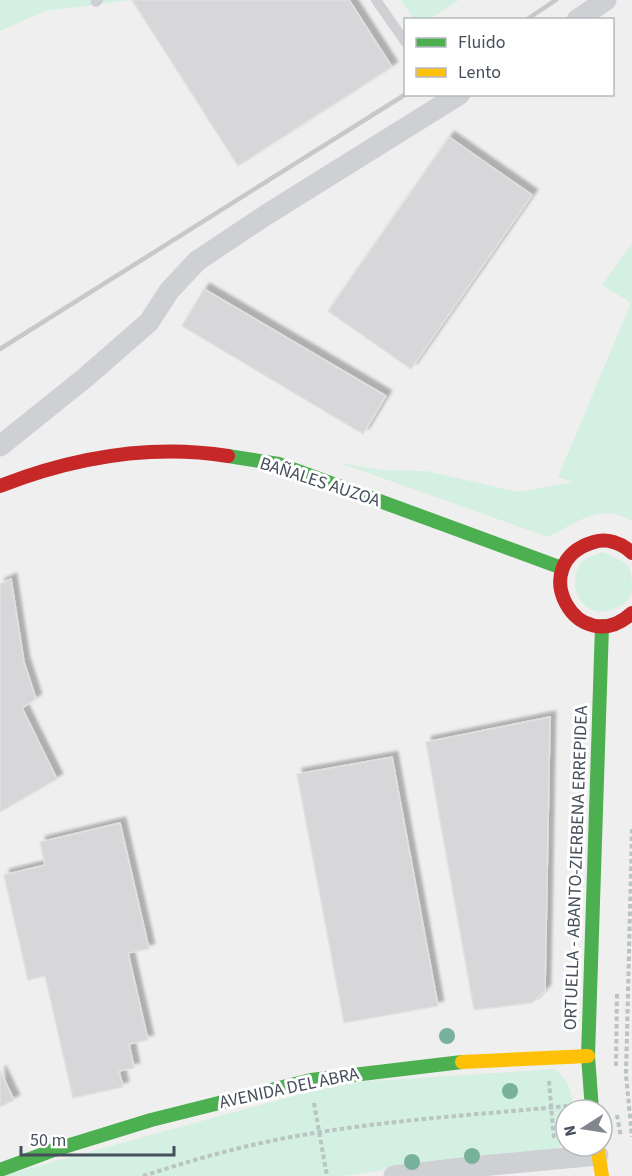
<svg xmlns="http://www.w3.org/2000/svg" width="632" height="1176" font-family="'Source Sans 3',sans-serif">
<style>
.green{fill:#d3f0e2}
.building{fill:#d7d7d9;stroke:#e1e1e2;stroke-width:1.5;filter:url(#shadow)}
.lines{fill:none;stroke-linecap:round;stroke-linejoin:round}
.path{stroke:#b9c4c3;stroke-width:4;stroke-dasharray:4.5 3;stroke-linecap:butt}
.lane{stroke:#ced0d3;stroke-width:10}
.street{stroke:#ced0d3;stroke-width:21}
.fast{stroke:#4caf50;stroke-width:14}
.slow{stroke:#ffc107;stroke-width:14}
.jam{stroke:#c62828;stroke-width:14}
.rail{stroke:#c7c8ca;stroke-width:4.5}
.tree{fill:#78b19c}
.labels{text-anchor:middle;dominant-baseline:central;stroke-width:6;stroke-linejoin:round;paint-order:stroke}
.street-label{font-size:18px;fill:#464f5c;stroke:#fff}
</style>
<defs>
<filter id="shadow"><feDropShadow dx="5.5" dy="-5.5" stdDeviation="1.5" flood-color="#0004"/></filter>
</defs>
<rect width="100%" height="100%" fill="#f0efef"/>
<path class="green" d="M0 0H132L45 11 0 31Z
M401 0H459L430 19 414 20Z
M632 243V521C599 502 579 522 548 537L340 463 382 470 426 471 519 492 573 482 558 477 631 303 602 285Z
M603 552C624 563 632 560 632 586 632 597 628 603 618 607 612 609 606 612 600 612 577 609 567 580 582 562 586 557 596 555 603 552Z
M555 1069C569 1080 572 1093 573 1110H566V1142L561 1146 545 1153 407 1166 344 1176H2L340 1083Z"/>
<path class="building" d="M132 0H349L392 67 238 166Z
M449 137 532 195 411 369 328 311Z
M204 289 386 396 363 434 182 326Z
M11 579 24 662 36 699 22 708 57 779 0 812V584Z
M550 717 545 990 532 1003 474 1010 426 742Z
M392 757 438 1006 344 1023 297 774Z
M120 823 149 949 128 953 148 1040 129 1044 134 1068 119 1071 123 1087 73 1098 45 976 28 980 4 875 45 865 40 842Z
M0 1071 14 1100 0 1107Z"/>
<g class="lines">
<path class="path" d="M632 829 626 1075 632 1137
M616 1066 617 992
M549 1081 554 1139
M314 1103 327 1176
M617 1115 621 1137
M143 1176C201 1157 260 1141 321 1132 402 1119 485 1114 567 1106"/>
<path class="lane" d="M376 0 406 43
M96 2 98 0"/>
<path class="street" d="M577 20 606 0
M0 446 86 377 149 322 169 291 197 261 266 215 460 94
M394 1176 471 1167 598 1155"/>
<path class="fast" d="M228 456 279 464 562 568
M592 1110 588 1056 602 626
M0 1170 54 1150 151 1120 311 1080 462 1062"/>
<path class="slow" d="M462 1062 588 1056
M597 1146 602 1176"/>
<path class="jam" d="M0 486C72 458 151 444 228 456
M632 553C622 543 607 538 594 542 523 563 578 662 632 613"/>
<path class="rail" d="M526 20 556 0
M0 349 406 94"/>
</g>
<g class="tree">
<circle cx="447" cy="1036" r="8"/>
<circle cx="510" cy="1091" r="8"/>
<circle cx="472" cy="1156" r="8"/>
<circle cx="412" cy="1162" r="8"/>
</g>
<g class="labels">
<g class="street-label">
<text transform="translate(320 482) rotate(18)">BAÑALES AUZOA</text>
<text transform="translate(576 868) rotate(-88)">ORTUELLA - ABANTO-ZIERBENA ERREPIDEA</text>
<text transform="translate(289 1088) rotate(-12)">AVENIDA DEL ABRA</text>
</g>
</g>
<rect x="404" y="18" width="210" height="78" fill="#ffffff" stroke="#b5b9be" stroke-width="1.5"/>
<rect x="416" y="38" width="30" height="9" fill="#4caf50" stroke="#b5b9be" stroke-width="1.5"/>
<text x="458" y="48" font-size="18" fill="#464f5c">Fluido</text>
<rect x="416" y="68" width="30" height="9" fill="#ffc107" stroke="#b5b9be" stroke-width="1.5"/>
<text x="458" y="78" font-size="18" fill="#464f5c">Lento</text>
<g transform="translate(584 1128) rotate(258)"><circle r="28" fill="#ffffff" stroke="#b5b9be" stroke-width="1.5"/>
<path d="M0-4.5L10 22L0 15L-10 22Z" fill="#82878f"/>
<text y="-9" font-size="16" font-weight="bold" text-anchor="middle" fill="#464f5c">N</text>
</g>
<path d="M21 1146v9h153v-9" fill="none" stroke="#464f5c" stroke-width="3"/>
<text x="30" y="1146" font-size="18" fill="#464f5c" stroke="#ffffff" stroke-width="4.5" paint-order="stroke">50 m</text>
</svg>
